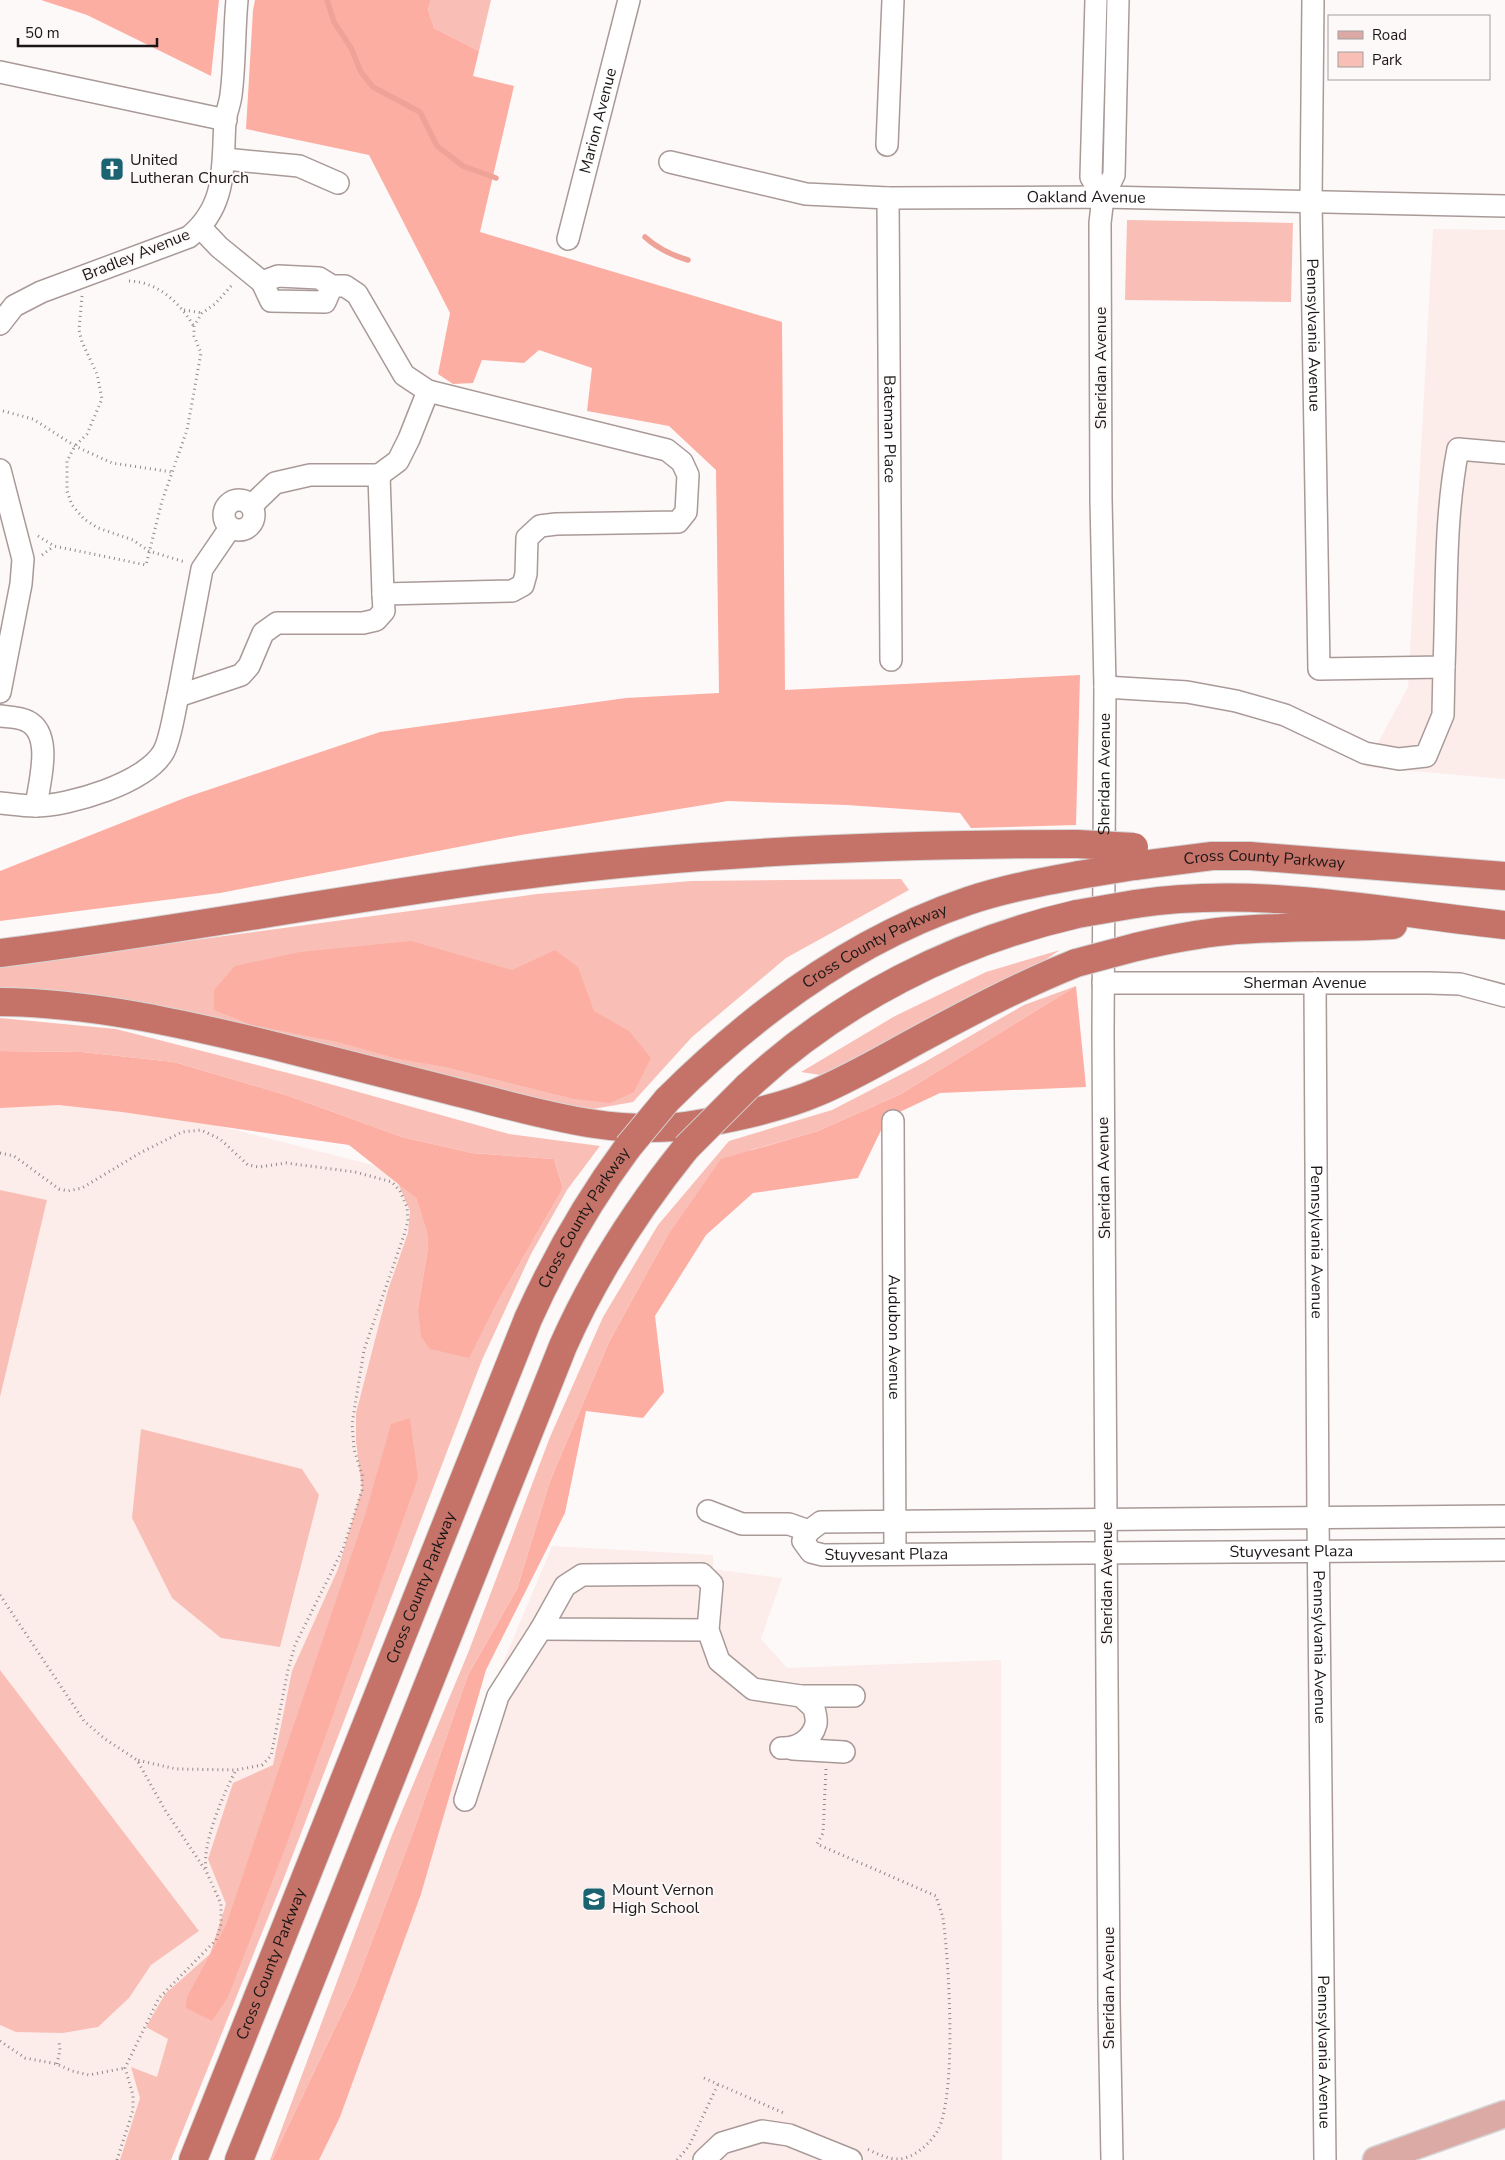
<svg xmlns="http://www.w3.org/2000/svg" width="1505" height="2160" font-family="'Nunito Sans',sans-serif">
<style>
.built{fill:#fcedeb}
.green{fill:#f9bfb6}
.forest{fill:#fdaea3}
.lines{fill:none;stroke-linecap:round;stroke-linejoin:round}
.stream{stroke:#efa298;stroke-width:5.5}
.minor-casing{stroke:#a99a98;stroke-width:24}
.major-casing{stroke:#d6d5d5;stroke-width:29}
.highway-casing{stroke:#d6d5d5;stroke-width:30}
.path{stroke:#8d8988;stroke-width:3;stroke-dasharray:1 4;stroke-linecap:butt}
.minor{stroke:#fff;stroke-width:21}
.major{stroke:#dcaaa4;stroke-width:26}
.highway{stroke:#c57268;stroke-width:28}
.highway-bridge-casing{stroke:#d6d5d5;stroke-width:30;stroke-linecap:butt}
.highway-bridge{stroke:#c57268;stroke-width:28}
.labels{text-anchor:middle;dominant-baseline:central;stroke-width:4;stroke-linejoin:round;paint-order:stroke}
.street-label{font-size:16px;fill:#1c1716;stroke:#fdf9f9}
.poi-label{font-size:16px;fill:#1c1716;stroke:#fdf9f9;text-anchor:start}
</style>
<rect width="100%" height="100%" fill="#fdf9f9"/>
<path class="built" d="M1433 229 1505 230V779L1365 767 1408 687Z
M97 1095 515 1201 147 2160H0V1097Z
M552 1546 713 1555V1569L782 1578 761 1639 787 1668 1001 1660 1002 2160H295Z"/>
<path class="green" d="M431 0H491L479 51 434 28 428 9Z
M1127 220 1293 223 1291 302 1125 300Z
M901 879 909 890 786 958 692 1037 633 1102 582 1111 0 993V966L537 894 691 881Z
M1060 950 1032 969 827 1076 801 1072 895 1016 986 972Z
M1076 986 901 1094 818 1131 751 1150 666 1238 609 1342 550 1481 517 1589 468 1675 415 1827 355 1986 272 2160H270L392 1835 468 1653 550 1437 603 1317 658 1225 729 1141 832 1110 923 1063 1024 1005Z
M0 1018 116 1029 319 1081 509 1134 600 1146 567 1190 531 1254 482 1360 282 1883 171 2160H120L140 2098 131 2067 157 2077 168 2039 146 2027 165 1994 210 1954 226 1904 208 1859 233 1783 273 1765 292 1671 338 1569 362 1488 356 1442V1413L388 1290 408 1233 410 1211 398 1183 416 1198 427 1232 428 1248 418 1308 468 1358 496 1305 563 1188 554 1159 472 1153 402 1137 286 1095 174 1062 82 1052 0 1051Z
M0 1190 47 1200 0 1397Z
M141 1429 302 1469 319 1495 280 1647 221 1638 172 1598 132 1518Z
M0 1670 199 1931 151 1965 129 1998 98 2027 63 2033 16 2032 0 2025Z"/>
<path class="forest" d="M41 0H219L211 76 87 15Z
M255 0H431L428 9 434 28 479 51 473 76 514 86 480 232 782 322 785 690 1080 675 1076 825 971 828 960 813 847 805 728 801 521 835 220 893 0 921V871L187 797 380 732 626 698 719 693 716 470 669 426 587 411 592 368 539 350 524 363 482 360 473 383 453 384 438 374 450 313 369 155 246 129 253 10Z
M411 941 512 970 555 950 578 967 594 1011 629 1031 651 1058 634 1092 610 1103 574 1099 446 1067 399 1059 338 1042 252 1025 214 1010V990L235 966 300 952Z
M1076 986 1086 1087 940 1093 887 1118 858 1178 753 1193 706 1235 655 1316 664 1392 643 1418 586 1411 565 1513 486 1670 421 1894 340 2117 319 2160H272L355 1986 415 1827 468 1675 517 1589 550 1481 609 1342 666 1238 721 1159 818 1131 901 1094Z
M0 1051 82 1052 174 1062 286 1095 402 1137 472 1153 554 1159 563 1188 496 1305 469 1358 430 1349 421 1337 418 1308 428 1248 427 1232 416 1198 349 1145 122 1112 59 1105 0 1108Z
M410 1418 418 1478 287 1843 228 1997 212 2021 186 2008 187 1997 226 1925 365 1515 391 1424Z"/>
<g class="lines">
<path class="stream" d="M327 0 334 22 351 48 361 72 373 87 420 112 437 146 463 166 496 178
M645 237C658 249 671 255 688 260"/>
<g class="minor-casing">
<g id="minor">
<path d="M1096 0 1091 177 1103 197"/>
<path id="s1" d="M1313 0 1311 201 1319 669 1444 667C1447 594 1444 520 1458 449L1505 453"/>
<path d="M0 72 226 120"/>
<path d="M887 145 893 0"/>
<path d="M225 159 299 166 338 183"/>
<path id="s2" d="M670 162 806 194 888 198 1103 197 1505 206"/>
<path id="s3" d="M888 198 891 660"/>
<path id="s4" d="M568 239 629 0"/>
<path d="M262 282 271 301 325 302 332 286"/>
<path d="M0 324 14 306 41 292 189 237C228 205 222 166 225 121 226 113 230 104 231 95 235 64 234 32 237 0"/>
<path d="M0 470 23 559 21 584 0 692"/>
<path d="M379 475 398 461 409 439 428 391"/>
<circle cx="239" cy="515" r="15"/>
<path d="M251 506 275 483 310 475H379L383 594"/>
<path d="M1105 687 1187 692 1236 701 1285 715 1365 753 1399 759 1426 756 1443 715 1444 667"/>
<path d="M178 696 202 569 230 528"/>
<path d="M0 716C8 717 20 717 27 721 54 734 39 783 36 806"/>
<path d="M0 803C11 804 23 806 34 806 69 806 147 783 164 751 171 737 174 712 178 696L241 675 249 666 263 633 277 623H363L376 620 384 611 383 594 512 591 523 585 526 574 527 538 540 526 556 524 678 522 686 512 688 475 682 462 667 450 428 391 404 375 357 294 345 286H332L319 278 278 276 262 282 219 247 201 228"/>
<path id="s5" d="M1103 983H1429L1460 984 1505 996"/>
<path id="s6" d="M1315 983 1318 1518 1325 2160"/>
<path id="s7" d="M893 1121 895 1554"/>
<path d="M708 1511 742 1524H789L809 1531"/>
<path id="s8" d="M1505 1516 821 1522 809 1531 803 1541 811 1552 823 1555 1505 1550"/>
<path d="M708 1630 541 1629 565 1586 582 1575 702 1574 712 1584 708 1630 719 1661 753 1689 801 1696H854"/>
<path d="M781 1748C797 1749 812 1740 816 1724 817 1719 815 1713 814 1708L801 1696"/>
<path d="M793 1749 844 1752"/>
<path d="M465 1800 498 1696 541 1629"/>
<path d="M704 2160 722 2143 762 2131 789 2135 851 2160"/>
<path id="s9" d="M1112 2160 1109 2004 1103 1034 1105 687 1101 500 1100 223 1103 197 1114 175 1118 0"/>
</g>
</g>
<g class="major-casing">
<path id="major" d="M1376 2160 1505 2114"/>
</g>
<g class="highway-casing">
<g id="highway">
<path id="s10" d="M1134 866 1212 856H1250L1505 876"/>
<path d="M1135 904C1257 885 1384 912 1505 925"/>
<path d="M1136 947C1166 940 1196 934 1227 931 1282 926 1337 928 1393 925"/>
<path d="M0 953C180 931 359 895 539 873 715 851 900 844 1077 844"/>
<path d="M0 1002C91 1003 179 1023 267 1044 328 1059 388 1075 448 1090 530 1110 613 1139 698 1124 738 1117 781 1108 818 1092 853 1077 885 1058 918 1040 970 1012 1021 985 1076 963"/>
<path d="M747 1087C839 1001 955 942 1077 914"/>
<path id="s11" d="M667 1100C752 1015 853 940 968 901 1004 889 1041 882 1079 875"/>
<path id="s12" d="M193 2160 528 1319C556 1257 588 1201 628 1147"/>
<path d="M239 2160 563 1346C595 1274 636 1210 686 1148"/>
</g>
</g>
<path class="path" d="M129 281C158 282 179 302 193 325
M82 296 79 330 82 342 97 374 102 399 87 434 75 446 67 461V491L72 505 84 519 98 528 133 540 149 551 185 562
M184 310 202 313
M3 411 33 419 75 446 112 463 172 472
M38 536 54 546 146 565 162 501 187 430 201 353 194 336V326L202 313 215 304 233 284
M42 555 54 546
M0 1153 14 1156 59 1189 68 1191 82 1188 140 1153 182 1132 201 1130 220 1139 248 1165 259 1167 286 1163 355 1172 392 1182 400 1191 407 1207 408 1221 404 1235 364 1350 352 1424 354 1449 362 1475V1490L343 1549 295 1645 288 1670 271 1756 262 1765 236 1770 176 1769 137 1760
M0 1595 84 1721 105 1739 137 1760 165 1810 206 1871 221 1904V1924L216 1940 159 1998 125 2068 133 2095V2110L117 2160
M826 1769 823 1833 817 1844 936 1896C938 1903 941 1911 943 1918 949 1962 957 2092 938 2130 930 2144 915 2157 900 2159 889 2160 876 2153 867 2149
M206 1868C202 1844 224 1792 236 1770
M0 2041 25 2058 57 2064 72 2071 89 2075 125 2068
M57 2064 60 2050 59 2042
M704 2078 786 2114
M677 2160 689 2146 718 2084"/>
<use href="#minor" class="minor"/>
<use href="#major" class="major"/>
<use href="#highway" class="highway"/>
<g class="highway-bridge-casing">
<path id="highway-bridge" d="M1077 844 1134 847
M1079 875 1134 866
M1077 914 1135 904
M1076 963 1136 947
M628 1147 667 1100
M686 1148 747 1087"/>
</g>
<use href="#highway-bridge" class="highway-bridge"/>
</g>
<defs>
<g id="church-square" transform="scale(1.25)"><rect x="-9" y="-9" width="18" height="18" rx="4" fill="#1c6372" stroke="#fdf9f9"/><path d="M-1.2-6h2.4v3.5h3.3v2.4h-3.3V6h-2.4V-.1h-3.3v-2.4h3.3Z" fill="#fff"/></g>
<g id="school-square" transform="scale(1.25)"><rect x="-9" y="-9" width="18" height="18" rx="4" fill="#1c6372" stroke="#fdf9f9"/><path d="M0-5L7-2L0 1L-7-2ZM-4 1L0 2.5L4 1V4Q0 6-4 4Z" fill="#fff"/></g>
</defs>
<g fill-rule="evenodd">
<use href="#church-square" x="112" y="169"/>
<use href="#school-square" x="594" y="1899"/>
</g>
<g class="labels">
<g class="street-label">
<text stroke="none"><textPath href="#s4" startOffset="122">Marion Avenue</textPath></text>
<text stroke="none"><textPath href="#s2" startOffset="420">Oakland Avenue</textPath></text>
<text transform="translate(136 255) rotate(-22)">Bradley Avenue</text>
<text stroke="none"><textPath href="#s1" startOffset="335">Pennsylvania Avenue</textPath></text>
<text transform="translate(1101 368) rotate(-90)">Sheridan Avenue</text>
<text stroke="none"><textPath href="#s3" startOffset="231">Bateman Place</textPath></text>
<text stroke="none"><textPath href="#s9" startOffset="1386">Sheridan Avenue</textPath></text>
<text stroke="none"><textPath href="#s10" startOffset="131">Cross County Parkway</textPath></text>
<text stroke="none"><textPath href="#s11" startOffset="260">Cross County Parkway</textPath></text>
<text stroke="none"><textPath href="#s5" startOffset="202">Sherman Avenue</textPath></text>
<text transform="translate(1104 1178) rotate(-91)">Sheridan Avenue</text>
<text stroke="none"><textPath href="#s12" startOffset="1021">Cross County Parkway</textPath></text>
<text stroke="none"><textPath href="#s6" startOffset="259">Pennsylvania Avenue</textPath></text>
<text stroke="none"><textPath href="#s7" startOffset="216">Audubon Avenue</textPath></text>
<text stroke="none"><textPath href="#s8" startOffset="1205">Stuyvesant Plaza</textPath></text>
<text stroke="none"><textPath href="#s8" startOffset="800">Stuyvesant Plaza</textPath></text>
<text transform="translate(1107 1583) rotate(-90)">Sheridan Avenue</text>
<text stroke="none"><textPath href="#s12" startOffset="616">Cross County Parkway</textPath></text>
<text stroke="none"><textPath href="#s6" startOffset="664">Pennsylvania Avenue</textPath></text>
<text stroke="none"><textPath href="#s12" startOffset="211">Cross County Parkway</textPath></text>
<text transform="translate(1109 1988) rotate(-90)">Sheridan Avenue</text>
<text stroke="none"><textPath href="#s6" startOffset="1069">Pennsylvania Avenue</textPath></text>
</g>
<g class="poi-label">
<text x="130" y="160">United<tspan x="130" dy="18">Lutheran Church</tspan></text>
<text x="612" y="1890">Mount Vernon<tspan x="612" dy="18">High School</tspan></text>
</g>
</g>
<rect x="1328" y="15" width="162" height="65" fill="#fdf9f9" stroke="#a39f9e"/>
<rect x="1338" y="31" width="25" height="8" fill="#dcaaa4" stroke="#a39f9e"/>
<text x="1372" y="40" font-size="15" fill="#1c1716">Road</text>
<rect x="1338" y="52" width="25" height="15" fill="#f9bfb6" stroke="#a39f9e"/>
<text x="1372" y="65" font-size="15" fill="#1c1716">Park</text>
<path d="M18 38v8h139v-8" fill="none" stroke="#1c1716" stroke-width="2.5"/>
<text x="25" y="38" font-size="15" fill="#1c1716" stroke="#fdf9f9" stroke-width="4" paint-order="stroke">50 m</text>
</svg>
